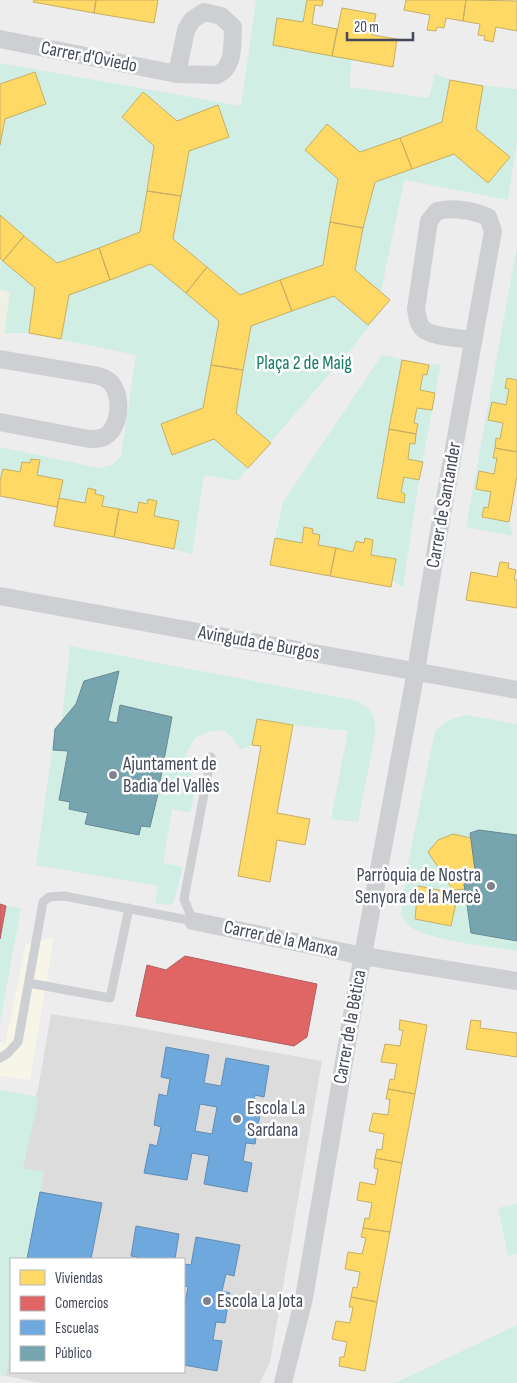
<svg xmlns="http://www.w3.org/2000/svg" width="517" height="1383" font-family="'Sofia Sans Condensed',sans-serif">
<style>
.commercial{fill:#f6f5e8}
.education{fill:#dcdcdd}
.green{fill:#d0eee3}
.sand{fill:#f0efe3}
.homes{fill:#ffd966;stroke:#c7ae62}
.shops{fill:#e06666;stroke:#b15e62}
.schools{fill:#6fa8dc;stroke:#628cb5;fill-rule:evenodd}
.public{fill:#76a5af;stroke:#678a96}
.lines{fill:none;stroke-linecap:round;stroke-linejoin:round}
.service{stroke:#cecfd3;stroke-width:9}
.minor{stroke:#cecfd3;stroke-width:18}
.poi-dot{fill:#80838d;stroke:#fff;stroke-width:2}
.labels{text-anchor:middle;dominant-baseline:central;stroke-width:5;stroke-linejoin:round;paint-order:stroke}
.street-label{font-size:19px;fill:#444a5a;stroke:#fff}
.park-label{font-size:19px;fill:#147c62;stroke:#fff}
.poi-label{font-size:19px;fill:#444a5a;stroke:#fff;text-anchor:start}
</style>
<rect width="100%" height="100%" fill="#eeeded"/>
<path class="commercial" d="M54 937 30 1080 0 1076V1042L5 1043 26 944Z"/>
<path class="education" d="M51 1014 128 1026 322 1061 270 1362 260 1383H42L6 1376 11 1345V1372H184V1259H27L44 1172 22 1170 33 1102 38 1089Z"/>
<path class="green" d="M256 0H313L315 5 312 24 337 29 351 59 350 87 429 98 435 74C461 84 489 86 517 89V141L508 200 404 180 381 292 390 300 352 348 237 481 204 475 192 554 173 549 54 526 57 507 0 496V447L99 468 112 465 121 456 136 355 29 333H4L10 292 0 290V63L241 106Z
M517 246V476L509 522 513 536 466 527Z
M382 355 429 365 441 364 419 480 403 587 392 580 396 559 371 555 373 540 365 538 364 543 356 541 353 552 318 545 320 535 312 533 313 529 304 528 302 543 275 538 283 502Z
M70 646 358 701C374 711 376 718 375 735L358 822 331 819 348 731 293 725 257 719 252 745 240 749 231 736 223 730 208 732 195 738 187 752 186 767 193 777 195 792 190 813 172 809 163 863 183 867 173 904 166 905 155 903 158 886 36 865 55 729 62 720Z
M467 715 517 724V951C493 947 428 940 411 927 407 924 404 919 401 915L406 873 435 731C445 722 454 717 467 715Z
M6 906 21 908 0 1023V939Z
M0 1090 39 1097 23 1168 44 1172 27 1259H11V1345L6 1376 0 1375Z
M517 1204V1254L508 1256 498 1208Z
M517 1325V1383H395Z"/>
<path class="sand" d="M0 290 10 292 4 333H0Z"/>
<path class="homes" d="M34 0H96L94 13 33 2Z
M96 0H158L154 23 94 13Z
M307 0H323L322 6 315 5 312 24 337 29 332 56 273 45 277 18 303 22Z
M406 0H466L463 21 446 18 444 28 437 27 436 31 427 30 430 15 404 10Z
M466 0 517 1V31L496 27 493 42 484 40 485 36 478 35 480 24 463 21Z
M342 8 376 14 372 35 397 39 393 67 332 56Z
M35 72 46 104 5 119 0 145V84Z
M450 80 483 86 476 129 510 157 488 183 454 154 412 169 400 138 442 122Z
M143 92 177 121 218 105 229 137 189 151 181 196 147 191 154 146 122 117Z
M327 124 360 152 400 138 412 169 375 182 363 228 330 222 338 179 305 150Z
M147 191 181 196 173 239 207 267 186 293 151 264 110 280 99 248 140 232Z
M0 215 24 236 3 261 0 258Z
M330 222 363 228 355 270 390 300 368 325 334 296 292 311 280 280 323 265Z
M24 236 57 263 99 248 110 280 69 295 61 339 29 333 35 288 3 261Z
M207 267 240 295 280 280 292 311 251 326 243 370 211 365 219 321 186 293Z
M402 360 429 365 427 375 423 374 420 390 435 393 432 410 417 408 414 423 418 424 416 434 389 429Z
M211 365 243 370 236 413 271 443 248 468 214 439 172 455 161 424 203 408Z
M507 378 517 380V452L495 448 496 438 500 439 503 423 488 420 492 402 506 405 509 389 505 388Z
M389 429 416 434 415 444 410 443 408 459 423 462 419 480 404 477 401 492 405 494 404 503 377 498Z
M495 448 517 452V476L509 522 482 517 484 507 488 508 491 492 476 489 479 471 494 474 497 458H493Z
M31 459 40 460 37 475 63 480 57 507 0 496V481L3 469 20 472 22 462 30 463Z
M88 488 96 490 95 494 104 496 102 506 119 509 114 537 54 526 59 498 85 503Z
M148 499 157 501 154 516 179 521 174 549 114 537 119 509 137 513 139 502 147 504Z
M304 527 313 529 312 533 320 535 318 545 336 548 330 576 270 565 275 538 302 543Z
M365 538 373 540 371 555 396 559 391 587 330 576 336 548 353 552 356 541 364 543Z
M500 562 509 563 508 568 516 570 514 580H517V608L466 600 471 572 497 577Z
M257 719 293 725 277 813 310 819 305 845 277 840 270 882 238 876 261 746 252 745Z
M453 834 471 838 476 877 464 884 465 889 453 890 428 852 438 840Z
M418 886 458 894 451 926 415 919Z
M400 1020 427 1025 415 1094 388 1089 390 1079 394 1080 397 1064 381 1062 385 1044 400 1046 403 1030H399Z
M471 1020 481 1021 480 1028 517 1033V1057L466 1049Z
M388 1089 415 1094 402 1163 375 1158 377 1149 382 1150 384 1134 369 1131 373 1113 388 1115 390 1099H386Z
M375 1158 402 1163 390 1232 363 1228 365 1218 369 1219 372 1203 357 1200 360 1182 375 1185 378 1169 374 1168Z
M363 1228 390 1232 377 1302 351 1297 353 1287 357 1288 360 1272 345 1269 348 1252 362 1254 366 1238 361 1237Z
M351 1297 377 1302 365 1371 339 1366 340 1357H344L347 1342 332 1339 336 1321 350 1323 353 1307H349Z"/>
<path class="shops" d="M0 904 6 906 0 939Z
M185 956 317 984 307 1037 294 1046 136 1016 147 965 166 970Z"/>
<path class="schools" d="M166 1047 209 1055 204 1083 221 1086 226 1058 269 1066 264 1097 255 1095 252 1112 260 1114 255 1144 246 1143 243 1161 252 1163 247 1192 204 1184 209 1156 192 1153 187 1180 144 1173 150 1144 157 1146 161 1127 154 1125 159 1094 167 1096 170 1079 161 1077ZM200 1104 217 1107 212 1134 195 1131Z
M40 1192 102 1203 91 1259H27Z
M136 1226 179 1234 175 1259H140V1258L131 1256Z
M196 1237 240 1245 234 1276 226 1274 222 1291 230 1293 225 1323 216 1322 213 1340 222 1341 217 1371 184 1365V1310L188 1287 184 1286V1264L191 1265Z"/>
<path class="public" d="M119 671 108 721 117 723 120 705 172 717 157 798 150 827 141 826 139 835 85 824 88 813 69 809 70 802 59 800 68 751 53 750 55 729 76 704 84 681Z
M479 830 517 835V941L471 933 464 884 476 877 470 833Z"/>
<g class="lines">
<path class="service" d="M193 921 184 899 211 757
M29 983 110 998 129 908
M0 1058 7 1054 18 1042 43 902 49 897 64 896 193 921"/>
<path class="minor" d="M0 39 177 74 217 75C235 67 232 44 233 27L221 16 204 12 192 20 186 30 177 74
M0 359 94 375C99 376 105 378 109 381 124 394 121 432 101 438 97 439 92 439 89 439L0 422
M0 596 517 690
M193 921 363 956 517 981
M283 1383 304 1298 354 1003 416 671 438 537 493 231 488 217C471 210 455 207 437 211L429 221 416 309C417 316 418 323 422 328 430 337 461 338 473 340"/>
</g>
<g class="poi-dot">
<circle cx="113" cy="775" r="5"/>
<circle cx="491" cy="886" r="5"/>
<circle cx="237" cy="1119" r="5"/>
<circle cx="207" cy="1301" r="5"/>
</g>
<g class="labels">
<g class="street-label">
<text transform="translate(89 57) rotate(11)">Carrer d'Oviedo</text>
<text transform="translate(444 505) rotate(-80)">Carrer de Santander</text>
<text transform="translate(259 643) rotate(10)">Avinguda de Burgos</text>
<text transform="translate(281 939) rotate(12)">Carrer de la Manxa</text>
<text transform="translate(350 1027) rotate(-80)">Carrer de la Bètica</text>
</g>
<g class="park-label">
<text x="304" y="363">Plaça 2 de Maig</text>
</g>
<g class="poi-label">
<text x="123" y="764">Ajuntament de<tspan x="123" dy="22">Badia del Vallès</tspan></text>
<text x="481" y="875" text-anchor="end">Parròquia de Nostra<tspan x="481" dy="22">Senyora de la Mercè</tspan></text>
<text x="247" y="1108">Escola La<tspan x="247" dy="22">Sardana</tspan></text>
<text x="217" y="1301">Escola La Jota</text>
</g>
</g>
<rect x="10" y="1258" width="175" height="115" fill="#ffffff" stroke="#b4b7bd"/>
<rect x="20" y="1270" width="25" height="15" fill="#ffd966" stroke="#b4b7bd"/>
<text x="55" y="1283" font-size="15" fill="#444a5a">Viviendas</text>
<rect x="20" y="1296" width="25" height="15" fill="#e06666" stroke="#b4b7bd"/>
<text x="55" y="1308" font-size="15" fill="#444a5a">Comercios</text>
<rect x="20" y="1320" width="25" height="15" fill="#6fa8dc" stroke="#b4b7bd"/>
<text x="55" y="1333" font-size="15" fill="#444a5a">Escuelas</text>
<rect x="20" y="1346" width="25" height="15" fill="#76a5af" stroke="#b4b7bd"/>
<text x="55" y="1358" font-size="15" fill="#444a5a">Público</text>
<path d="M347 32v8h66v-8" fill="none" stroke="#444a5a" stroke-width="2.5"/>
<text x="354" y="32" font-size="15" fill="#444a5a" stroke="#ffffff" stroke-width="4" paint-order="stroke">20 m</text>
</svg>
